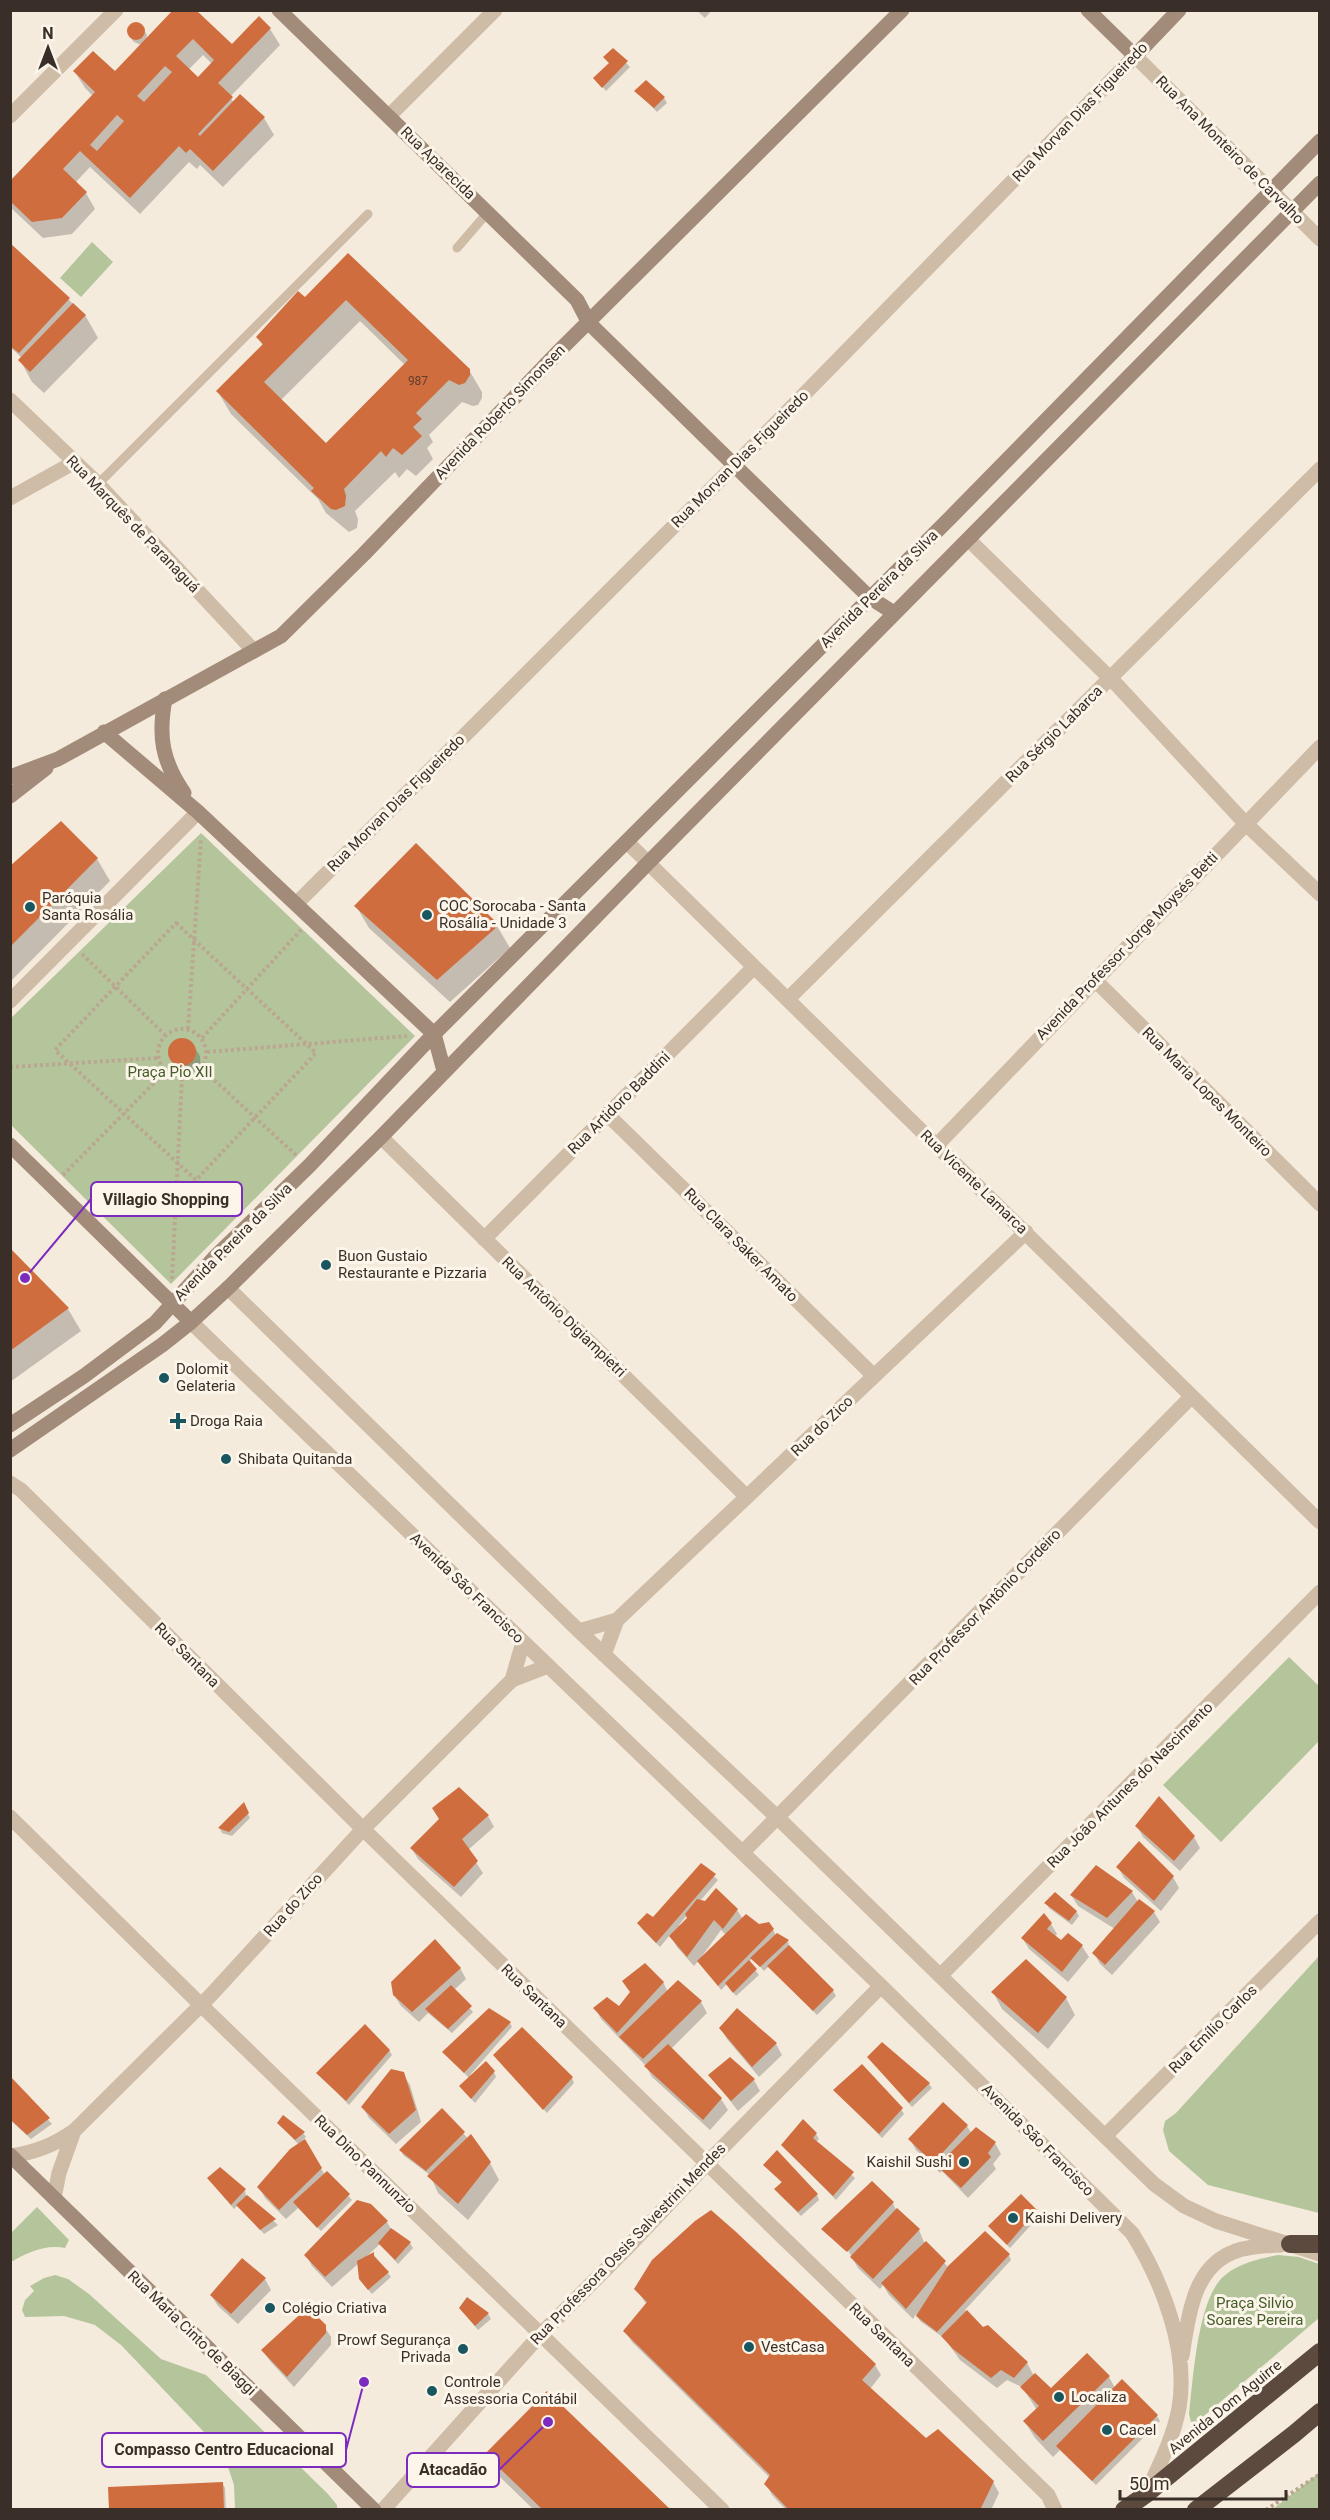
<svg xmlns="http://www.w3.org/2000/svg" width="1330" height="2520" font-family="Roboto,sans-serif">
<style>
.green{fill:#b4c59b}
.shadow{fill:#0003;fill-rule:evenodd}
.building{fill:#d06d3f;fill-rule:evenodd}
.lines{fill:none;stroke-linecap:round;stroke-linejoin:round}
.path{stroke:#baa691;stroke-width:4;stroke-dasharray:3 3;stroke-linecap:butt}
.lane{stroke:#cebca7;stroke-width:9}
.street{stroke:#cebca7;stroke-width:15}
.secondary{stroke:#a28b78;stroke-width:15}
.highway{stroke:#5c4a3f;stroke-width:18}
.poi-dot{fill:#1a5660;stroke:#fbf5ea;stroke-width:2}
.labels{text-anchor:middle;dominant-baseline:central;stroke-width:6;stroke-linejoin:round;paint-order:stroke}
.number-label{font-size:12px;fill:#603e2e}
.street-label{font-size:15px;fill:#3a2f28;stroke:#fbf5ea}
.poi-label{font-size:15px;fill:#3a2f28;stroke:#fbf5ea;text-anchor:start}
.park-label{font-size:15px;fill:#455b2a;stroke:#fbf5ea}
.leader{fill:none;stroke:#7b2cbf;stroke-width:2}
.callout-dot{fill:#7b2cbf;stroke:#fbf5ea;stroke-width:2}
.callout{fill:#fbf5ea;stroke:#7b2cbf;stroke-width:2}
.callout-label{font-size:16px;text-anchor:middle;font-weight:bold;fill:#3a2f28}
</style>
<rect width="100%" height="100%" fill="#f5ebdd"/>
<path class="green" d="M92 242 113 262 81 297 60 278Z
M201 833 415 1036 171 1284 11 1125V1018Z
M1289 1657 1319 1686V1741L1221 1842 1163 1785Z
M1319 1956V2213L1208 2185 1169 2151 1163 2130 1165 2121 1176 2113Z
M37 2207 69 2240 65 2248C46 2244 26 2253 11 2262V2233Z
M1278 2255 1299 2257 1319 2264V2318L1198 2421 1191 2422 1189 2414C1193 2379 1197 2313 1217 2284 1230 2265 1257 2259 1278 2255Z
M55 2275 68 2279 89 2294 161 2359 206 2375 328 2494 337 2505V2509H235L234 2485 223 2452 121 2345 95 2325 64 2316 25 2317 22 2310 25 2300 34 2291 30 2286 44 2278Z
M1319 2473V2509H1273Z"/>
<path class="shadow" d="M175 10 232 46 270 29 280 45 230 97 234 103 264 118 274 135 223 187 200 165 197 169 189 162 140 214 90 167 75 183 86 193 95 209 72 234 43 238 10 207V183L93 96 85 88 75 72 115 74 141 45 134 42 130 37 128 30 132 24 141 25 147 35 146 41ZM203 55 212 64 198 79 188 70Z
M696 10H712L705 18Z
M613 50 630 67 606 91 595 78 610 64 605 58Z
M636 91 664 98 667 103 657 112Z
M10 245 85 315 98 338 44 393 32 382 20 360 22 358 10 347Z
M348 255 469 370 482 392V398L478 405 473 406 462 402 429 435 433 442 427 448 433 459 416 476 407 469 399 478 395 472 355 511 358 519 357 528 349 532 326 513 318 499 231 414 218 392 263 346 258 338 305 299ZM360 321 405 365 326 445 281 400Z
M97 859 110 881 10 982V868Z
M356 906 497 926 510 948 450 1002 369 928Z
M178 1040H187L193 1045 200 1056 201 1069 195 1075 187 1076 177 1068 170 1057V1049Z
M10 1250 68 1309 81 1331 10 1382Z
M459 1789 488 1816 494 1827 468 1850 483 1873 461 1897 418 1859 412 1849 441 1820Z
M1159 1799 1194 1837 1200 1848 1180 1871 1143 1837 1137 1826Z
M243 1805 250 1818 232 1836 222 1833 220 1829Z
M702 1865 718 1880 700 1901 737 1910 743 1919 773 1930 776 1935 788 1941 789 1947 833 1991 836 1996 817 2015 769 1966 764 1971 752 1958 749 1962 759 1975 736 1996 727 1984 721 1990 699 1960 694 1966 677 1947 670 1935 660 1947 641 1928 639 1924 653 1919ZM687 1915 689 1919 681 1927 679 1925ZM721 1930 726 1935 700 1959Z
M1118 1867 1173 1877 1179 1888 1161 1911 1124 1878Z
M1132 1892 1138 1902 1154 1912 1160 1922 1112 1975 1100 1964 1094 1953 1115 1929 1078 1906 1071 1895Z
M1046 1903 1076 1911 1079 1916 1072 1925 1049 1908Z
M1051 1924 1057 1934 1055 1937 1061 1942 1082 1946 1089 1957 1068 1982 1029 1949 1023 1939Z
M460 1968 466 1979 454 1990 473 2012 452 2033 428 2013 419 2022 401 2006 394 1995Z
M663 1982 668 1992 701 2002 707 2013 671 2049 721 2099 728 2110 710 2130 652 2077 646 2066 601 2019 595 2008H620Z
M993 1992 1066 1998 1075 2015 1048 2049 1002 2009Z
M510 2023 512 2027 470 2075 471 2076 494 2072 496 2077 475 2103 460 2086 469 2078 444 2052Z
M721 2028 776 2044 782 2055 759 2077 727 2039Z
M389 2050 392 2055 349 2105 318 2073Z
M869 2058 929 2084 932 2088 912 2107Z
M498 2060 572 2078 574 2083 547 2113Z
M403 2074 410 2085 421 2122 396 2144 369 2118 363 2107Z
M710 2075 754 2080 760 2091 738 2111Z
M10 2079 52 2124 31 2139 10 2120Z
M835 2090 901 2109 904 2114 882 2138Z
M943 2104 967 2126 972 2134 976 2129 995 2143 1001 2154 993 2164 996 2169 968 2198 942 2171 940 2173 916 2150 910 2139Z
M279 2123 303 2133 306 2137 303 2140 325 2175 327 2173 352 2200 321 2231 298 2208 286 2219 265 2198 259 2187 299 2145Z
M463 2133 490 2163 499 2180 468 2220 438 2193 430 2175 403 2155 401 2150Z
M816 2134 819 2139 816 2142 855 2178 836 2200 782 2145Z
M765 2166 817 2195 819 2200 801 2216 779 2194 776 2189 782 2183Z
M209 2179 245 2190 246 2196 278 2225 264 2234 238 2205 234 2209Z
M893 2203 895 2208 919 2230 924 2242 948 2267 1009 2255 1011 2260 965 2310 982 2329 1027 2363 1034 2376 1051 2390 1109 2377 1115 2388 1122 2382 1157 2416 1160 2421 1096 2485 1060 2450 1053 2457 1035 2438 1025 2422 1037 2410 1022 2387 1007 2380 997 2388 960 2360 942 2335 941 2336 920 2321 916 2314 913 2319 889 2295 883 2285 880 2289 858 2268 845 2245 842 2246 845 2251 823 2229Z
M1036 2211 1039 2216 1010 2248 990 2227Z
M387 2222 392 2231 410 2243 413 2248 398 2264 380 2244 366 2257 373 2254 391 2277 372 2294 364 2285 359 2263 332 2287 312 2266 306 2255Z
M242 2261 265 2279 271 2290 238 2324 218 2306 211 2295Z
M636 2289 875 2365 881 2375 870 2389 926 2440 993 2482 999 2493 991 2510H786L772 2495 766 2484 770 2478 632 2342 625 2331 647 2305Z
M460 2308 488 2314 491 2319 478 2330Z
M324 2326 331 2337V2345L294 2387 270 2361 263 2351Z
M487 2454 669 2510H534L500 2477Z
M222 2483 225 2488 226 2510H111Z"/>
<path class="building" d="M173 10H196L232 44 259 16 271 28 218 83 233 97 198 134 200 136 240 94 265 117 213 171 190 149 186 153 179 146 130 198 80 151 63 169 87 192 62 218 32 222 10 201V181L95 92 73 71 93 51 115 71ZM193 39 214 60 198 77 176 56ZM165 66 172 72 144 102 137 96ZM117 115 124 121 97 151 90 145Z
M127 31a9 9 0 1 1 18 0a9 9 0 1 1-18 0Z
M613 48 628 61 602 88 593 78 609 63 603 57Z
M646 80 665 97 654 108 634 91Z
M10 243 70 298 19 353 10 346Z
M348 253 470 369V375L465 383 459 385 449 380 416 413 422 419 413 427 422 436 402 455 393 448 386 457 381 451 344 489 346 496 345 506 336 510 331 509 311 491 314 488 216 391 263 344 256 337 298 291 305 297ZM346 300 408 360 326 443 264 382Z
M73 303 86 315 30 372 18 360Z
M61 821 98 858 10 947V866Z
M416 843 499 925 437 980 354 906Z
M168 1052a14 14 0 1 1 28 0a14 14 0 1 1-28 0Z
M10 1248 69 1308 10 1351Z
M459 1787 489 1815 462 1839 478 1861 454 1887 410 1848 439 1819 432 1808Z
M1159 1796 1195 1836 1174 1861 1135 1826Z
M244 1802 249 1813 229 1832 218 1828Z
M1139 1841 1174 1876 1154 1901 1116 1867Z
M701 1863 716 1874 656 1943 637 1923 647 1913 653 1917Z
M1096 1865 1133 1891 1107 1918 1070 1895Z
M716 1888 738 1909 723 1929 714 1920 687 1957 669 1936 687 1918 685 1914 697 1899 705 1901Z
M1055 1892 1077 1911 1069 1921 1044 1903Z
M1139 1899 1155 1911 1105 1965 1092 1953Z
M1044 1913 1052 1923 1047 1929 1061 1940 1068 1933 1083 1945 1062 1972 1021 1938Z
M746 1914 759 1924 769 1922 774 1929 718 1986 697 1961Z
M777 1933 789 1940 760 1967 750 1958Z
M435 1939 461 1968 412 2012 393 1995 391 1982Z
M789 1945 834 1990 813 2011 767 1966Z
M1026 1959 1067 1997 1038 2033 991 1992Z
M749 1960 757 1969 733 1993 725 1983Z
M645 1963 664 1982 617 2033 593 2008 607 1997 619 2006 630 1992 622 1981Z
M678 1980 702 2001 643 2059 619 2037Z
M451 1985 472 2006 448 2029 425 2009Z
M489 2008 511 2022 464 2073 442 2052Z
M737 2008 777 2043 752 2067 719 2028Z
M365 2024 390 2050 346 2101 316 2073Z
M522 2027 573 2077 543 2110 493 2055Z
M882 2042 930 2083 909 2103 867 2057Z
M668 2044 722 2098 703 2120 644 2066Z
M730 2057 755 2079 731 2101 708 2075Z
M486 2061 495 2071 471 2099 459 2086Z
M862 2064 903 2108 879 2134 833 2090Z
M391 2069 404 2072 416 2110 389 2134 361 2107Z
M10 2076 50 2118 27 2135 10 2119Z
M943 2102 968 2125 933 2163 908 2139Z
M442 2108 465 2132 426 2171 399 2150Z
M283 2115 305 2132 295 2140 277 2123Z
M803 2119 817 2133 813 2138 854 2172 833 2196 781 2145Z
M976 2127 996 2142 988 2153 991 2157 961 2188 937 2166Z
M471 2134 491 2162 458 2204 427 2176Z
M305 2139 322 2168 279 2210 257 2187 290 2149Z
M777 2150 818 2194 798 2212 774 2189 782 2182 763 2165Z
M220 2167 246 2189 231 2205 207 2178Z
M327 2171 350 2194 317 2228 293 2202Z
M872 2181 894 2202 847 2252 821 2229Z
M1021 2194 1037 2210 1007 2245 988 2226Z
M247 2195 276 2219 260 2230 236 2205Z
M357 2200 371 2204 388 2221 325 2277 304 2255Z
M897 2208 920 2229 873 2279 850 2257Z
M711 2210 735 2231 876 2364 862 2380 926 2438 938 2429 994 2481 980 2510H789L764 2484 770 2475 623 2331 647 2302 634 2289 652 2260 695 2221Z
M391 2228 411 2242 395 2260 378 2243Z
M985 2231 1010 2254 937 2332 916 2316 948 2266Z
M926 2241 946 2261 906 2309 881 2283Z
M374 2252V2256L389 2272 368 2290 359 2279 357 2261Z
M242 2258 266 2278 231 2314 210 2295Z
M467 2297 489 2313 475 2326 459 2308Z
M308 2307 326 2325V2333L287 2377 261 2350Z
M967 2310 983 2327 988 2325 1028 2362 1014 2378 1001 2370 991 2378 953 2349 941 2336Z
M1087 2353 1110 2376 1043 2441 1023 2421 1039 2406 1020 2387 1035 2373 1051 2388Z
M1122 2379 1158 2415 1092 2481 1056 2446Z
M547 2391 671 2510H543L485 2454Z
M223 2482 224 2510H109L108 2487Z"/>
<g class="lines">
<path class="path" d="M176 923 316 1053 196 1180 55 1050Z
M82 954 165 1035
M158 1053a24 24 0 1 1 48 0a24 24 0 1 1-48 0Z
M188 1029 201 840
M202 1038 301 930
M207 1052 407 1036
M10 1067 158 1058
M201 1068 296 1155
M63 1175 166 1071
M172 1279 182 1077
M1266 2510 1320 2474"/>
<path class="lane" d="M457 248 488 212
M98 484 368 214"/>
<path class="street" d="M10 116 116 10
M389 116 495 10
M10 400 98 484 253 650
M10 498 73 463
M969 540 1117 685 1245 823 1320 894
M627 842 1320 1522
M296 904 734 466 1135 56 1320 239
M1095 980 1320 1204
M788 999 1320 469
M10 1001 198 812
M607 1114 874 1376
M381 1137 747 1497
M936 1146 1320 747
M484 1239 754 967
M228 1288 579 1631 778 1818 1154 2184 1184 2206 1216 2221 1320 2254
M191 1322 881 1986 1132 2233C1162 2281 1189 2350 1179 2408 1173 2439 1159 2466 1146 2494
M10 1483 21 1490 363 1829 1048 2495 1055 2510
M617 1620 1026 1232
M579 1631 617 1620 604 1655
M523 1642 512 1680 548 1666
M10 1817 201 2005 722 2510
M743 1852 1191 1397
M940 1976 1320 1592
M1105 2136 1320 1921
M11 2156C36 2152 54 2145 74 2131L211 1995 363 1829 512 1680
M54 2198 59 2173 74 2131
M1182 2356C1188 2320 1192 2270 1231 2253 1246 2246 1265 2246 1281 2245
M383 2510 541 2334 626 2249 715 2155 881 1986"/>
<path class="secondary" d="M279 10 577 300 589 323 869 597 894 613
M1088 10 1135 56 1179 10
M165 699C158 736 162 761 184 793
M104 732 198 812 434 1034
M10 777 58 759 281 636 364 554 559 351 902 10
M10 796 46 768
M434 1034 444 1071
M10 1145 191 1322
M10 1425 84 1376 155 1323 214 1258 309 1166 434 1034 949 519 1320 141
M10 1450 162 1345 191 1322 228 1288 381 1137 648 863 1320 183
M10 2155 374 2510"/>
<path class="highway" d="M1290 2244H1320
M1124 2510 1145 2495 1320 2352
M1196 2510 1294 2434 1320 2412"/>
</g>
<g class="poi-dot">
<circle cx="30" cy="907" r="6"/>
<circle cx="427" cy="915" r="6"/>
<circle cx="326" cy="1265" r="6"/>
<circle cx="164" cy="1378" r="6"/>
<path d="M175 1412h6v6h6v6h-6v6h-6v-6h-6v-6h6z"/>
<circle cx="226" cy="1459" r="6"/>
<circle cx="964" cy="2162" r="6"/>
<circle cx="1013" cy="2218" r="6"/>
<circle cx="270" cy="2308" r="6"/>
<circle cx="749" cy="2347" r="6"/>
<circle cx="463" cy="2349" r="6"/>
<circle cx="432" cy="2391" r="6"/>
<circle cx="1059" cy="2397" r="6"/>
<circle cx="1107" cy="2430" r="6"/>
</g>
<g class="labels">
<g class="number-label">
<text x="418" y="381">987</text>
</g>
<g class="street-label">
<text transform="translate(1080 112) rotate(-46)">Rua Morvan Dias Figueiredo</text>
<text transform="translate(1230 150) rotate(45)">Rua Ana Monteiro de Carvalho</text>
<text transform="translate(438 163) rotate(44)">Rua Aparecida</text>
<text transform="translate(500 412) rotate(-46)">Avenida Roberto Simonsen</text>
<text transform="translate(740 459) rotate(-45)">Rua Morvan Dias Figueiredo</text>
<text transform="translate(133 524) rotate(46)">Rua Marquês de Paranaguá</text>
<text transform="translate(879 589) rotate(-45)">Avenida Pereira da Silva</text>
<text transform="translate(1054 734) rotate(-45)">Rua Sérgio Labarca</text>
<text transform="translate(396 803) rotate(-45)">Rua Morvan Dias Figueiredo</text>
<text transform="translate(1127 946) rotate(-46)">Avenida Professor Jorge Moysés Betti</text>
<text transform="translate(1207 1092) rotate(45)">Rua Maria Lopes Monteiro</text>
<text transform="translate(619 1103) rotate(-45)">Rua Artidoro Baddini</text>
<text transform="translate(974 1182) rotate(44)">Rua Vicente Lamarca</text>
<text transform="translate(233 1242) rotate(-45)">Avenida Pereira da Silva</text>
<text transform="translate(741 1245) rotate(45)">Rua Clara Saker Amato</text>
<text transform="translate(564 1317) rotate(44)">Rua Antônio Digiampietri</text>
<text transform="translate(822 1426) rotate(-44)">Rua do Zico</text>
<text transform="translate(467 1588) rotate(44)">Avenida São Francisco</text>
<text transform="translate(985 1607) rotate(-46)">Rua Professor Antônio Cordeiro</text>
<text transform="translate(187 1655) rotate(45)">Rua Santana</text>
<text transform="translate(1130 1785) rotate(-45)">Rua João Antunes do Nascimento</text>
<text transform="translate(293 1905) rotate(-48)">Rua do Zico</text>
<text transform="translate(534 1996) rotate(44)">Rua Santana</text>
<text transform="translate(1213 2029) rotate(-45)">Rua Emílio Carlos</text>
<text transform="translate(1038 2140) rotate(45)">Avenida São Francisco</text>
<text transform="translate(365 2164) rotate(44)">Rua Dino Pannunzio</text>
<text transform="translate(628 2244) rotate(-46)">Rua Professora Ossis Salvestrini Mendes</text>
<text transform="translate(192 2333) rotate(44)">Rua Maria Cinto de Biaggi</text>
<text transform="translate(882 2335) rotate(44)">Rua Santana</text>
<text transform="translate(1225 2407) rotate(-39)">Avenida Dom Aguirre</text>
</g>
<g class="poi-label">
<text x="42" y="898">Paróquia<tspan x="42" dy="17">Santa Rosália</tspan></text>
<text x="439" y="906">COC Sorocaba - Santa<tspan x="439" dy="17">Rosália - Unidade 3</tspan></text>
<text x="338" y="1256">Buon Gustaio<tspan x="338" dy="17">Restaurante e Pizzaria</tspan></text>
<text x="176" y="1369">Dolomit<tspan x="176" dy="17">Gelateria</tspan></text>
<text x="190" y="1421">Droga Raia</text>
<text x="238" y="1459">Shibata Quitanda</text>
<text x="952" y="2162" text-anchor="end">KaishiI Sushi</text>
<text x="1025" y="2218">Kaishi Delivery</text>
<text x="282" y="2308">Colégio Criativa</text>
<text x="451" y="2340" text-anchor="end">Prowf Segurança<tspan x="451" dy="17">Privada</tspan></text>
<text x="761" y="2347">VestCasa</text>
<text x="444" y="2382">Controle<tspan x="444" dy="17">Assessoria Contábil</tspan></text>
<text x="1071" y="2397">Localiza</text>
<text x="1119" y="2430">Cacel</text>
</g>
<g class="park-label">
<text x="170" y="1072">Praça Pio XII</text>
<text x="1255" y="2303">Praça Silvio<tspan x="1255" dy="17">Soares Pereira</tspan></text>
</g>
</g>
<path class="leader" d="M25 1278L91 1199M364 2382L346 2450M548 2422L499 2470"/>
<g class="callout-dot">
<circle cx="25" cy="1278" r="6"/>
<circle cx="364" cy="2382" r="6"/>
<circle cx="548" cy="2422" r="6"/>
</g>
<g class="callout">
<rect x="91" y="1182" width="151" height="34" rx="6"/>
<rect x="102" y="2433" width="244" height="34" rx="6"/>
<rect x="407" y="2453" width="92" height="34" rx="6"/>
</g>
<g class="callout-label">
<text x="166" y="1205">Villagio Shopping</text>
<text x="224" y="2455">Compasso Centro Educacional</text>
<text x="453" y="2475">Atacadão</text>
</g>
<rect width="1330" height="2520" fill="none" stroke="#3a2f28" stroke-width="24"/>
<g transform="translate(48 48)" stroke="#fbf5ea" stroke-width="4.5" paint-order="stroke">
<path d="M0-4.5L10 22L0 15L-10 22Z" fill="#3a2f28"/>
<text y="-9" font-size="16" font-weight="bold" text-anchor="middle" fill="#3a2f28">N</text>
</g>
<path d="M1120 2490v9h166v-9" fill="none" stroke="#3a2f28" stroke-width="3"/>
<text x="1129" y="2490" font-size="18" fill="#3a2f28" stroke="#fbf5ea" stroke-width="4.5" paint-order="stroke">50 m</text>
</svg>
